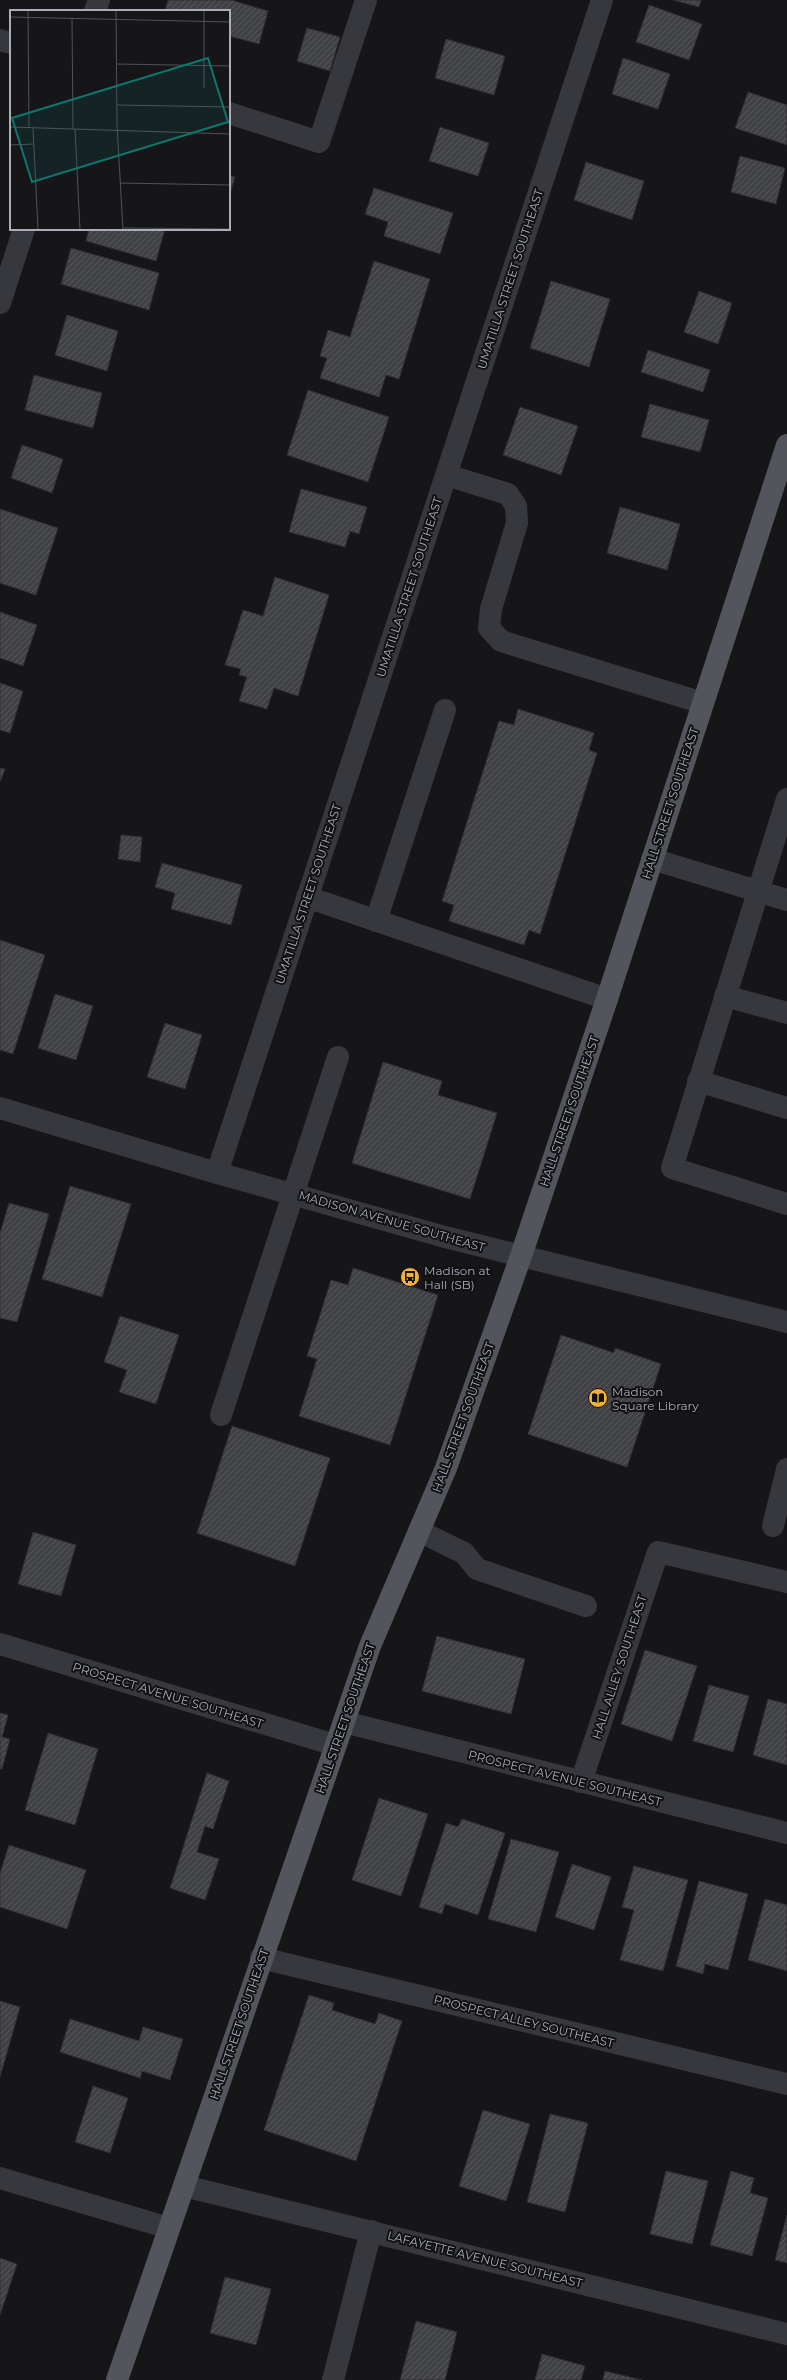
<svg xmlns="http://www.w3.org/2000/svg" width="787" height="2380" font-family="Montserrat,sans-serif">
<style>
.building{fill:url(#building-hatch);stroke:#303034}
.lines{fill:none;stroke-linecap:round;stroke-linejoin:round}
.minor{stroke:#37383d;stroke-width:22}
.major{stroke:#53555c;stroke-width:22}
.labels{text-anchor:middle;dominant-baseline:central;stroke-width:4;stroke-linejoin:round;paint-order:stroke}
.street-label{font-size:12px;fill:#a8adb8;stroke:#111113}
.poi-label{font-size:12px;fill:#a8adb8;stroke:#111113;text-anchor:start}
.inset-road{fill:none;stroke:#505258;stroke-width:1}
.view{fill:#0f766e;fill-opacity:0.15;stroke:#0f766e;stroke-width:2}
.inset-edge{fill:none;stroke:#a8adb8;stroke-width:2}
</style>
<defs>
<pattern id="building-hatch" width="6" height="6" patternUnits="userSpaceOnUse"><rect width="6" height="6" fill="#404145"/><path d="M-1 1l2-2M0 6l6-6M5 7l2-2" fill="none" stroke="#595a5e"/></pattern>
</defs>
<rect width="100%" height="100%" fill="#161618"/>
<path class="building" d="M168 0H231L268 11 259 44 229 36V11H165Z
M673 0H701L699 7Z
M649 5 702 24 689 60 636 42Z
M307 28 340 37 330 71 297 61Z
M446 39 505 56 494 95 435 78Z
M623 58 670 74 658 109 612 94Z
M748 92 787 105V145L735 128Z
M440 127 489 143 478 176 429 161Z
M740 156 785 168 776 204 731 192Z
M586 162 644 181 632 220 574 200Z
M229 175 235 177 229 197Z
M374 188 453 213 440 254 384 236 388 222 365 214Z
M89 229H165L156 261 86 241Z
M71 248 159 273 149 310 61 284Z
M374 261 430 279 399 379 386 375 379 397 320 378 327 358 320 356 328 330 350 337Z
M551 281 610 299 589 367 530 348Z
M699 291 732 303 718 344 684 332Z
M67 315 118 331 107 371 55 355Z
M648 350 710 370 703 392 641 372Z
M34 375 102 393 93 428 25 410Z
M308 390 389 417 368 482 287 455Z
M650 404 709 420 700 452 641 437Z
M520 407 578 426 561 475 503 455Z
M22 445 63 459 52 493 11 478Z
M301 489 367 507 359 534 350 531 345 547 289 532Z
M620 507 680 524 667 570 607 553Z
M0 509 58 528 36 595 0 583Z
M275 577 329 595 298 696 274 688 267 709 239 701 247 677 239 675 241 669 225 665 243 610 263 616Z
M0 612 37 625 23 666 0 658Z
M0 683 23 691 10 733 0 730Z
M518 709 594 733 589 750 597 753 540 934 529 930 524 945 449 921 454 905 442 901 499 721 514 725Z
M0 768 5 769 0 782Z
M121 835 142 837 140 862 118 859Z
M162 863 242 885 231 925 171 909 175 893 155 887Z
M0 940 45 955 13 1054 0 1050Z
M55 994 93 1006 76 1060 38 1048Z
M165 1023 202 1035 185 1089 147 1077Z
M383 1062 442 1081 438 1095 497 1113 470 1199 352 1163Z
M70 1186 131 1204 102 1297 42 1279Z
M9 1203 49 1214 17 1322 0 1318V1233Z
M353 1268 438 1295 390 1445 299 1416 317 1359 307 1356 331 1280 348 1285Z
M120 1316 179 1335 156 1404 119 1392 127 1370 104 1362Z
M561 1335 614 1353 615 1348 661 1364 627 1467 528 1434Z
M232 1426 330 1458 295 1566 197 1533Z
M33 1532 76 1545 61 1596 18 1584Z
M437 1636 525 1659 511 1714 422 1691Z
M645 1650 697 1666 672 1741 621 1724Z
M709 1685 749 1696 733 1752 693 1741Z
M768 1699 787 1704V1765L753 1755Z
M0 1713 8 1715 2 1737 10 1739 2 1769H0Z
M48 1733 98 1749 75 1825 25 1810Z
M207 1773 229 1781 213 1829 205 1826 197 1852 219 1859 205 1900 170 1888Z
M379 1798 428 1814 401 1896 352 1880Z
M462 1819 505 1833 478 1915 445 1904 442 1914 419 1907 446 1823 458 1827Z
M511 1839 559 1852 536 1932 488 1919Z
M9 1845 86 1870 67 1929 0 1907V1873Z
M572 1864 611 1877 594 1930 555 1917Z
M634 1866 688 1880 663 1971 620 1960 634 1910 622 1907Z
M699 1881 748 1894 728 1970 705 1964 703 1974 676 1966Z
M765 1899 787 1905V1971L748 1960Z
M309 1995 334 2003 332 2010 375 2024 379 2013 402 2021 356 2161 264 2130Z
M0 2001 20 2007 0 2077Z
M70 2019 139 2041 143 2027 183 2039 170 2080 142 2071 140 2078 60 2052Z
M93 2086 128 2098 110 2153 75 2142Z
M483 2110 530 2124 506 2201 459 2186Z
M550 2114 588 2123 565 2212 527 2202Z
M666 2171 708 2181 692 2244 650 2234Z
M731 2171 754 2178 750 2193 768 2198 752 2256 710 2245Z
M787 2215V2263L775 2260Z
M0 2258 17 2264 0 2315Z
M225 2277 271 2289 256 2345 210 2333Z
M416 2321 457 2332 445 2380H400Z
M542 2354 585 2366 581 2380H535Z
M605 2371 642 2380H603Z"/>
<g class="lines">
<path class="minor" d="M95 11 99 0
M0 40 11 43
M229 113 319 142 366 0
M0 303 24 229
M446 475 508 494 516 506 517 523 491 609 489 628 501 641 703 703
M787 799 672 1168 787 1204
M652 859 787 900
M307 897 607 999
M376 921 445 710
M725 996 787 1013
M698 1081 787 1108
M0 1108 217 1173 445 1237 787 1322
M217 1173 602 0
M221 1415 338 1057
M773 1526 787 1469
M419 1531 464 1553 477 1569 586 1606
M0 1644 335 1745
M344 1722 787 1833
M581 1782 658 1552 787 1582
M261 1958 787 2084
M0 2178 169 2228
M184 2186 787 2334
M333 2380 371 2231"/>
<path class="major" d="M117 2380 370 1646 446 1468 521 1256 607 999 787 445"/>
</g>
<defs>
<g id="bus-disc" transform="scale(1)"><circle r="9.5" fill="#f2b134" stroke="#111113"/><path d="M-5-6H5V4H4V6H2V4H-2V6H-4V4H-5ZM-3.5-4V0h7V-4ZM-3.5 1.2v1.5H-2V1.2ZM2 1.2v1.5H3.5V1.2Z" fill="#111"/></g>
<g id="library-disc" transform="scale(1)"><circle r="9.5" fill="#f2b134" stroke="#111113"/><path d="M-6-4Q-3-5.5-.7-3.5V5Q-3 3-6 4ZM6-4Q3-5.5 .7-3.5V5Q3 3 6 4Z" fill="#111"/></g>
</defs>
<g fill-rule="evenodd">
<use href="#bus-disc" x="410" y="1277"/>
<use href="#library-disc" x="598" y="1398"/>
</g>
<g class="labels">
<g class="street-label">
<text transform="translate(510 279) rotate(-72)">UMATILLA STREET SOUTHEAST</text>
<text transform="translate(409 587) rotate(-72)">UMATILLA STREET SOUTHEAST</text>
<text transform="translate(670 803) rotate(-72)">HALL STREET SOUTHEAST</text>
<text transform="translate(308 894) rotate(-72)">UMATILLA STREET SOUTHEAST</text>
<text transform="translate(569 1111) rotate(-71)">HALL STREET SOUTHEAST</text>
<text transform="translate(392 1221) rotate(16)">MADISON AVENUE SOUTHEAST</text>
<text transform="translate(463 1417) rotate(-70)">HALL STREET SOUTHEAST</text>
<text transform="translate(619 1667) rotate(-72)">HALL ALLEY SOUTHEAST</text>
<text transform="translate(168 1695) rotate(17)">PROSPECT AVENUE SOUTHEAST</text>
<text transform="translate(345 1718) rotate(-71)">HALL STREET SOUTHEAST</text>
<text transform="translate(565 1778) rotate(14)">PROSPECT AVENUE SOUTHEAST</text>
<text transform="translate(524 2021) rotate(14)">PROSPECT ALLEY SOUTHEAST</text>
<text transform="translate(239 2024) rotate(-71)">HALL STREET SOUTHEAST</text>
<text transform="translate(485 2259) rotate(14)">LAFAYETTE AVENUE SOUTHEAST</text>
</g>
<g class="poi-label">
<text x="424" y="1270">Madison at<tspan x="424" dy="14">Hall (SB)</tspan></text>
<text x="612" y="1391">Madison<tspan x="612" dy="14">Square Library</tspan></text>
</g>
</g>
<g transform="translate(10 10)">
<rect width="220" height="220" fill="#161618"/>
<path class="inset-road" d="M18 0 19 118M106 0 107 115 113 220M0 7 220 12M62 9 63 119M107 54 220 56M194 78V0M107 95 220 97M0 117 220 124M23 118 28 220M65 119 70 220M0 135 24 134M110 173 220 175M113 218 220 219"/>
<path class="view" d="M198 48 218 112 22 172 2 108Z"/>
<rect width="220" height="220" class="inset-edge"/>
</g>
</svg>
